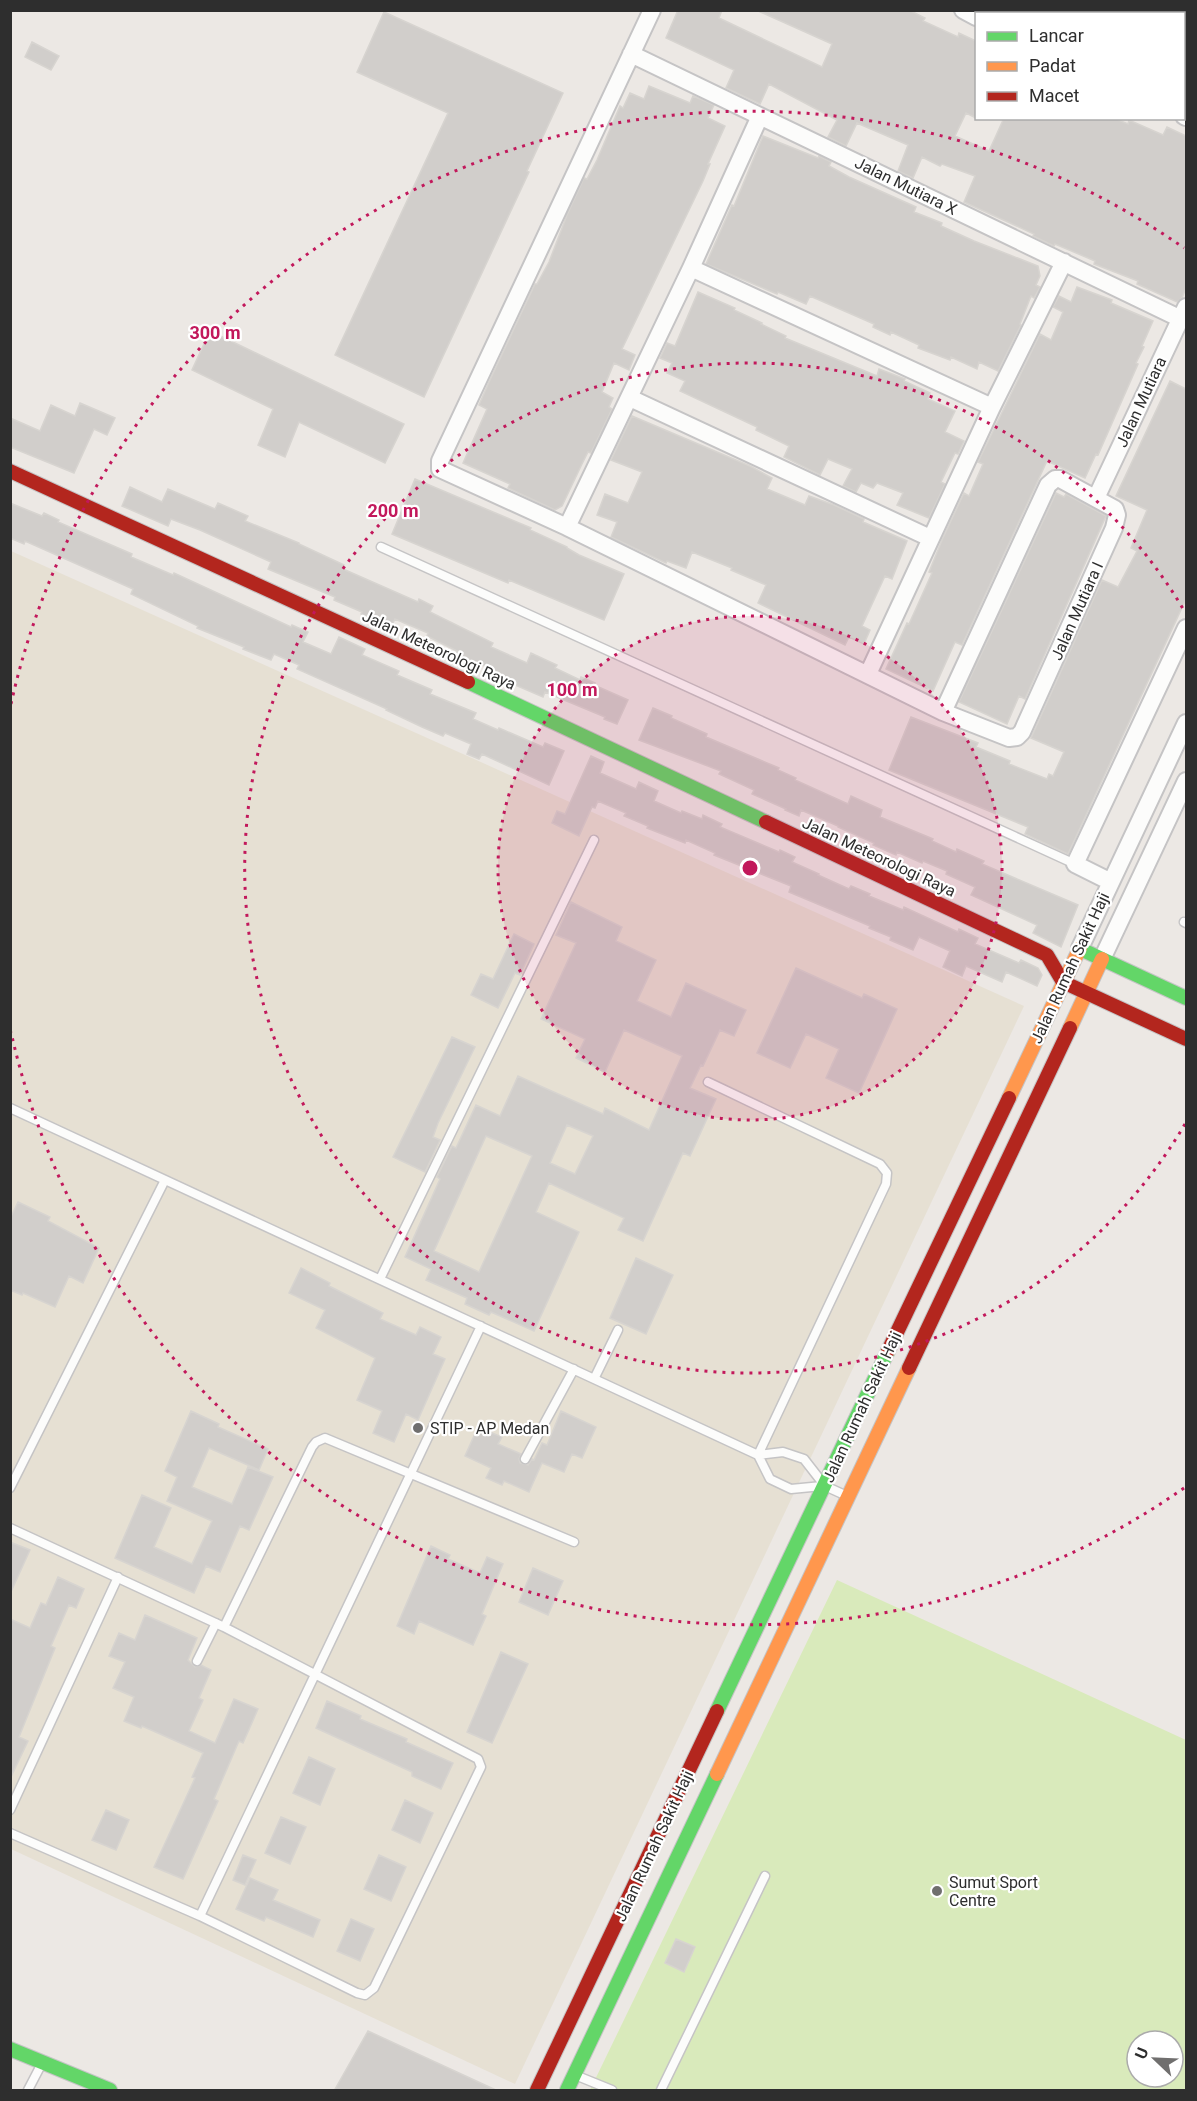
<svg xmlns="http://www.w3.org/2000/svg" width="1197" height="2101" font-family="Roboto,sans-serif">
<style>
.education{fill:#e6e0d3}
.pitch{fill:#d9eabb;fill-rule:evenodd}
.building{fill:#d1cecb;stroke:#d7d4d0;stroke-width:1.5;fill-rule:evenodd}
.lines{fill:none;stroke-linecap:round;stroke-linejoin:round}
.lane-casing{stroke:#c5c4c5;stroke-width:11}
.street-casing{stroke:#c5c4c5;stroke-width:20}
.fast-casing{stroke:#c5c4c5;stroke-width:16}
.slow-casing{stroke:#c5c4c5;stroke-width:16}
.jam-casing{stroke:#c5c4c5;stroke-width:16}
.lane{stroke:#fcfcfb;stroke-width:8}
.street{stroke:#fcfcfb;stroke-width:16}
.fast{stroke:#63d668;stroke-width:14}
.slow{stroke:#ff974d;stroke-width:14}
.jam{stroke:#b3261e;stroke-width:14}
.ring{fill:none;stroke:#c2185b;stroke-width:3;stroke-dasharray:3 6}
.poi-dot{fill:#706f6e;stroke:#fff;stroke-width:2}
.labels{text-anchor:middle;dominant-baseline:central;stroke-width:4.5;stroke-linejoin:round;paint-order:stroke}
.street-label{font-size:16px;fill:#2e2e2e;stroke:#fff}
.poi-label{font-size:16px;fill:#2e2e2e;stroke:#fff;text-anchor:start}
.centre{fill:#c2185b;stroke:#fff;stroke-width:3}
.ring-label{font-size:18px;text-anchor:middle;font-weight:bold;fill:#c2185b;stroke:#fff;stroke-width:4.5;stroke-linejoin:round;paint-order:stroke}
</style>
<rect width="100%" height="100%" fill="#ece8e4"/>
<path class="education" d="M11 551 1024 1006 515 2084 11 1849Z"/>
<path class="pitch" d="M837 1580 1186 1740V2090H590ZM1137 2041H1173V2077H1137Z"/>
<path class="building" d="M678 10H722L719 18 822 67 832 44 756 10H909L925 18 923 21 958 37 959 33 976 41V118L966 113 955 136 989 151 1004 118H1114L1128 124 1129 120 1163 135 1167 127 1186 136V288L1182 298 1177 302 1137 284 1138 281 1094 264 1095 261 1055 244 1054 246 1033 236 1034 234 964 202 975 176 942 164 940 166 922 157 913 178 898 171 908 145 857 123 846 146 828 137 837 120 769 84 760 104 726 88 734 70 666 38Z
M384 12 563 93 527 171 529 172 424 397 335 355 448 113 357 72Z
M32 42 59 56 51 70 25 57Z
M649 86 690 103 693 96 714 105 708 118 725 126 708 164H710L703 181 622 349 635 355 629 370 614 363 602 392 613 398 609 407 612 409 591 453 588 452 582 464 562 506 555 510 508 488 510 484 463 463 487 409 479 405 489 382 535 284H537L549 262 567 215 584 178 587 179 597 160 620 106 623 108 630 93 644 99Z
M763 136 818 158 819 156 831 162 829 166 849 177 916 207 914 212 942 223 941 226 974 241 1038 266 1040 276 1036 285 1040 287 1034 298 1031 296 1020 324 1021 325 998 371 979 362 977 369 951 357 950 360 918 348 919 345 891 332 890 335 873 327 874 324 810 296 806 304 778 292 777 294 706 264 732 205 734 206Z
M1077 287 1112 300 1111 303 1153 321 1142 346 1144 347 1136 363 1138 364 1098 455 1096 454 1085 478 1047 461 962 645 955 642 933 691 886 669 907 623 909 624 932 573 929 572 942 540 964 493 969 496 983 464 978 462 1040 334 1051 340 1063 312 1053 307 1059 296 1071 302Z
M698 292 735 308 734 310 762 323 761 324 786 336 785 338 877 376 879 369 905 379 904 381 930 393 928 399 955 411 945 432 964 441 958 454 955 453 941 482 945 484 929 518 897 505 903 493 877 483 873 488 861 483 856 492 843 486 852 469 828 459 820 475 784 457 789 446 756 430 757 427 680 391 685 381 667 373 672 363 660 358 667 343 675 346Z
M210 331 404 424 385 463 299 422 285 457 258 445 273 409 192 370Z
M1170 381 1186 389V599L1068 854 1025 834 1028 827 889 770 911 717 978 743 976 747 1010 761 1009 764 1047 779 1049 774 1053 776 1064 752 1031 738 1102 580 1118 587 1137 551 1131 548 1147 510 1116 496Z
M80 403 115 418 107 435 94 429 74 473 10 447V418L40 431 51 405 75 416Z
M632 416 750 466 772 478 767 489 805 505 809 496 834 505 864 519 863 522 907 541 892 579 885 576 862 626 870 630 864 644 849 637 845 645 758 603 766 585 731 570 732 568 692 552 686 568 667 561 666 563 611 537 617 522 597 515 605 494 628 503 642 472 611 460Z
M415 479 531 528 530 530 567 547V548L579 555 624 574 604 620 509 580 508 583 392 534Z
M130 487 162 502 168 489 215 509 218 503 248 516 245 521 299 543V544L344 565 343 569 418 602 419 599 433 606 430 612 493 643 491 647 527 663 531 653 557 665 555 668 580 680 581 677 595 683 594 685 628 700 617 724 604 719 605 717 545 692 543 697 513 684 512 687 484 674 487 667 456 654 457 651 427 636 428 633 395 619 391 627 361 614 362 612 334 600 335 597 268 569 271 562 200 530 171 519 168 526 122 506Z
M1056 493 1064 497 1066 494 1106 516 1025 699 1019 696 1007 724 959 702Z
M10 503 42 516 44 513 59 520 58 522 132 554 131 557 173 575 174 573 291 627 292 625 308 632 303 642 331 654 339 637 365 649 362 655 399 671 397 675 432 690 430 694 476 713 473 719 498 730 499 728 543 747 545 743 564 751 549 785 482 754 479 759 467 754 471 744 445 733 443 736 422 727 386 710 387 709 297 669 299 665 274 654 271 660 243 649 244 647 197 628 198 626 131 594 133 589 25 541 24 544 10 538Z
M653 708 672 716 671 718 707 734 706 737 779 768 778 770 796 778 795 780 848 804 851 796 882 810 880 817 933 839 932 841 956 852 957 849 984 861 982 864 1078 905 1061 947 1033 933 1037 925 971 895 975 887 946 874 947 871 923 861 922 863 897 852 896 855 873 845 874 843 838 827V826L801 810 799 816 785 810 786 809 752 794 754 790 719 774 721 771 639 740Z
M591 756 604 762 600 773 636 789 639 782 658 791 654 801 681 813 682 811 702 819 703 815 722 824 720 827 779 852 780 850 795 857 792 862 819 874 818 875 849 889 851 886 870 894 869 896 903 910 904 907 958 932 959 929 978 938 975 944 1019 963 1021 960 1038 968 1042 975 1037 986 1006 972 1002 982 966 966 962 976 943 967 950 951 919 937 913 950 890 940 891 937 869 928 870 926 789 892 791 886 714 855 715 853 686 840 685 843 647 828 648 826 624 816 626 813 598 801 595 808 592 807 579 836 552 823 557 811 565 814Z
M571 902 622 927 616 941 656 960 637 1001 671 1017 686 983 746 1010 734 1036 720 1030 703 1066 701 1065 690 1088 716 1099 690 1156 683 1153 643 1241 618 1230 624 1218 549 1183 536 1212 579 1232 534 1331 491 1312 489 1315 465 1304 467 1298 426 1280 431 1269 405 1257 440 1179 437 1177 452 1146 456 1148 476 1105 500 1116 518 1076 603 1114 605 1108 649 1130 682 1056 624 1030 605 1072 576 1058 585 1039 541 1019 576 943 556 935ZM567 1125 593 1136 575 1174 550 1163ZM486 1136 532 1156 479 1272 434 1251Z
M514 934 534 944 520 975 515 973 498 1008 471 995 481 974 493 979Z
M796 968 862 998 864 994 897 1009 859 1093 826 1078 839 1049 806 1034 790 1068 757 1053Z
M452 1037 475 1047 438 1123 433 1137 440 1140 425 1172 393 1157Z
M18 1202 50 1217 48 1221 99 1248 83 1283 69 1276 55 1307 23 1293 22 1295 10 1290V1219Z
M636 1258 673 1275 646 1334 610 1318Z
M301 1268 330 1283 329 1286 383 1313 380 1319 416 1335 420 1327 441 1337 433 1354 445 1359 418 1420 406 1414 394 1442 373 1433 382 1411 357 1400 375 1358 316 1328 325 1310 289 1293Z
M191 1411 219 1424 218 1427 268 1449 259 1470 209 1448 192 1487 232 1504 248 1467 273 1477 249 1530 240 1526 220 1572 206 1566 194 1593 115 1558 142 1495 171 1508 154 1547 192 1564 212 1521 167 1501 177 1477 165 1471Z
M561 1411 596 1427 582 1458 572 1454 564 1472 542 1463 529 1492 504 1481 502 1485 486 1478 491 1468 465 1456 478 1427 502 1437 498 1444 521 1454 519 1459 520 1463 528 1465 532 1459 534 1460 542 1443 547 1445Z
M10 1542 30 1550 10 1594Z
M431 1546 450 1555 448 1559 480 1573 487 1557 503 1564 482 1614 486 1616 473 1645 419 1621 414 1634 397 1626Z
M533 1568 563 1581 548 1615 519 1602Z
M58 1577 84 1589 76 1608 69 1605 51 1646 55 1648 19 1737 28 1741 10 1779V1619L30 1628 41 1603 46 1605Z
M145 1615 197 1638 188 1660 195 1667 201 1665 211 1670 199 1698 203 1700 189 1731 215 1743 234 1699 258 1709 243 1743 239 1741 214 1799 218 1801 183 1879 154 1867 195 1778 192 1777 203 1753 142 1726 141 1728 124 1721 134 1697 113 1688 125 1662 109 1656 119 1633 135 1640Z
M501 1652 528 1664 492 1743 467 1732Z
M327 1701 361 1716 360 1719 407 1739 406 1742 453 1763 441 1789 412 1776V1772L316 1728Z
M309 1757 335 1769 320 1805 293 1793Z
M405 1800 433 1813 420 1843 392 1830Z
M106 1810 129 1820 116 1850 92 1840Z
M281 1817 306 1827 290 1864 265 1853Z
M243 1855 256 1860 245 1885 233 1880Z
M379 1855 406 1867 391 1901 364 1889Z
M250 1878 278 1890 273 1900 320 1920 313 1937 266 1917 264 1921 236 1909Z
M351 1919 374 1929 360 1961 337 1951Z
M676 1939 695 1947 684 1972 665 1963Z
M368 2031 498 2091H334Z"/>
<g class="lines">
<g class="lane-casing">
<path id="lane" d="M381 547 1075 864
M1184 922 1186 923
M708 1082 880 1164 887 1173 886 1184 758 1455 770 1479 791 1489 822 1486
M10 1108 758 1455 783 1452 804 1459 825 1486 847 1496
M380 1279 594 840
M595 1377 618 1330
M525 1459 574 1369
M10 1488 165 1180
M10 1528 224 1627 478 1759 481 1767 374 1988 365 1995 357 1993 200 1916 10 1833
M224 1627 312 1447 316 1442 325 1438 574 1542
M197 1661 216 1623
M10 1810 118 1577
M200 1916 481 1326
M575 2075 612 2090
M28 2090 40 2067
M661 2090 765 1876"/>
</g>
<g class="street-casing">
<path id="street" d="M652 10 440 461V469L567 527 943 712 1009 738 1017 737 1022 732 1114 528 1117 515 1115 509 1060 479H1055L1048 485 943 712
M963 10 976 17
M1032 10 1038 14
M631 54 1181 319
M1184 81 1186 82
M1184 116 1186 117
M691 268 992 407
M630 398 930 538
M1096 498 1186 307
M567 527 691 268 760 116
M868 674 992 407 1064 262
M1111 882 1075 864 1186 628
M1080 948 1186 723
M1102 959 1186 781"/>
</g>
<g class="fast-casing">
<path id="fast" d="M468 682 766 822
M1087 952 1186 998
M717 1711 888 1351
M10 2049 110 2090
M567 2090 717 1774"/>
</g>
<g class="slow-casing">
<path id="slow" d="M1070 1028 1102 959
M1009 1098 1080 948
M717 1774 909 1368"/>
</g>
<g class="jam-casing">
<path id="jam" d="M10 471 468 682
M766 822 1047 955 1063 982 1186 1039
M888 1351 1009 1098
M909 1368 1070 1028
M537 2090 717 1711"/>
</g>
<use href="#lane" class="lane"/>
<use href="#street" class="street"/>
<use href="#fast" class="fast"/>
<use href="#slow" class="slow"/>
<use href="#jam" class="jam"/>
</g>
<circle cx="750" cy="868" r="252" fill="#c2185b" fill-opacity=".12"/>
<g class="ring">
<circle cx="750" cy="868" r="252"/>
<path d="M1185 1124A505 505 0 1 1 1185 612"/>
<path d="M1184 1488A757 757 0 0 1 11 1032M11 704A757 757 0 0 1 1184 248"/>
</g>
<g class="poi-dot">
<circle cx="418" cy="1428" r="6"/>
<circle cx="937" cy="1891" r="6"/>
</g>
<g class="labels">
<g class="street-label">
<text transform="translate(906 186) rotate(26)">Jalan Mutiara X</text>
<text transform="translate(1141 402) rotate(-65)">Jalan Mutiara</text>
<text transform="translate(1077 611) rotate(-66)">Jalan Mutiara I</text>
<text transform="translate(439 650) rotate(25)">Jalan Meteorologi Raya</text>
<text transform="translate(879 857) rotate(25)">Jalan Meteorologi Raya</text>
<text transform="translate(1070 968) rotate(-65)">Jalan Rumah Sakit Haji</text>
<text transform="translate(862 1407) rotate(-65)">Jalan Rumah Sakit Haji</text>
<text transform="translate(654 1846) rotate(-65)">Jalan Rumah Sakit Haji</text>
</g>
<g class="poi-label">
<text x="430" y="1428">STIP - AP Medan</text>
<text x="949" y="1882">Sumut Sport<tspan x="949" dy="18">Centre</tspan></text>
</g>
</g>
<circle cx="750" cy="868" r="9" class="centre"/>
<g class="ring-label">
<text x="215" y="339">300 m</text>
<text x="393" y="517">200 m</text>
<text x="572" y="696">100 m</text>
</g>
<rect width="1197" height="2101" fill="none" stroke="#2e2e2e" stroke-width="24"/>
<rect x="975" y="12" width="210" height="108" fill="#ffffff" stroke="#ababab" stroke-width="1.5"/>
<rect x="987" y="32" width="30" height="9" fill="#63d668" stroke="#ababab" stroke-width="1.5"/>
<text x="1029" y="42" font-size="18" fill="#2e2e2e">Lancar</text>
<rect x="987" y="62" width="30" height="9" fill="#ff974d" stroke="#ababab" stroke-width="1.5"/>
<text x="1029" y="72" font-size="18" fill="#2e2e2e">Padat</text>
<rect x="987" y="92" width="30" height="9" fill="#b3261e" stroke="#ababab" stroke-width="1.5"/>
<text x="1029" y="102" font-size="18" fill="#2e2e2e">Macet</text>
<g transform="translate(1155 2059) rotate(293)"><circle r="28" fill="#ffffff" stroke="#ababab" stroke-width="1.5"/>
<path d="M0-4.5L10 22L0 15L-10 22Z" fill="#706f6e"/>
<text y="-9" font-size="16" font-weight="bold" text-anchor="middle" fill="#2e2e2e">U</text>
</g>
</svg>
